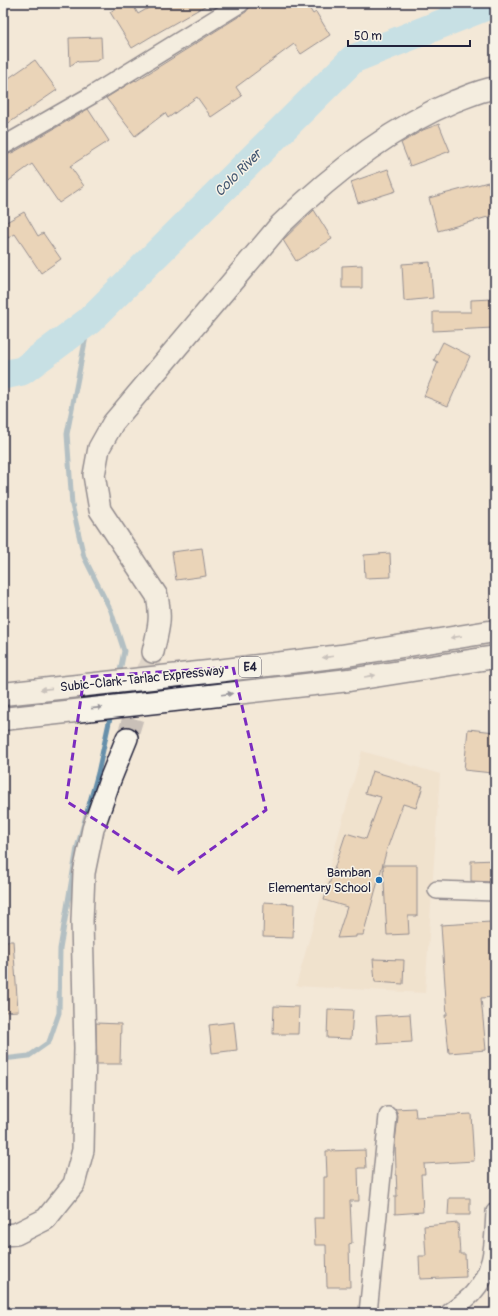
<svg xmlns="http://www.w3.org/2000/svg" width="498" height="1316" font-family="Pangolin,sans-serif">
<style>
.built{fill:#eedbc2}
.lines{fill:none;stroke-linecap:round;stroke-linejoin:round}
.stream{stroke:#668faa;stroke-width:5}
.river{stroke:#93d7f4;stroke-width:29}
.building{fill:#e1bc92;stroke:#22223b}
.tertiary-tunnel{stroke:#c9c0b8;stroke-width:21;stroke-dasharray:21 10;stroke-linecap:butt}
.minor-casing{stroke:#22223b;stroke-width:20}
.tertiary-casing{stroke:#22223b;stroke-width:24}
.motorway-casing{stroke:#22223b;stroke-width:25}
.minor{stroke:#f7f3e8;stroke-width:17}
.tertiary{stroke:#f7f3e8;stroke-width:21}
.motorway{stroke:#f7f3e8;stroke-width:22}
.oneway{fill:#97959a}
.marked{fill:none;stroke:#7b2cbf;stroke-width:3;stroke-dasharray:8 5;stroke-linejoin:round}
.poi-dot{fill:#1f6fb2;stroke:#f7f3e8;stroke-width:1.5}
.labels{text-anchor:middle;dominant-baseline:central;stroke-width:3;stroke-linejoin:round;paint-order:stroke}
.shield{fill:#f7f3e8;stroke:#62616f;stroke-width:1}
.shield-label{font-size:12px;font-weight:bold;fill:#22223b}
.street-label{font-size:13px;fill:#22223b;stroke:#f7f3e8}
.poi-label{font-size:13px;fill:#22223b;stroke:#f7f3e8;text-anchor:end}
.water-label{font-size:14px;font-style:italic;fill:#445872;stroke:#f7f3e8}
</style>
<rect width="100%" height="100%" fill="#f3e8d7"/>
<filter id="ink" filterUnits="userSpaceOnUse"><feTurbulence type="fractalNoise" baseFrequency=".025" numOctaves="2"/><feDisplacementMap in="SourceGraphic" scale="8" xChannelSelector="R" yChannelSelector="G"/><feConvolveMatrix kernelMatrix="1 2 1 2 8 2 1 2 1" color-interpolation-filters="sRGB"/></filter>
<g filter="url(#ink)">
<path class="built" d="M362 751 440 774 425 993 296 986Z"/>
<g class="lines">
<path class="stream" d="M89 321 67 434 72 505 84 557 111 611 124 651 119 676
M3 1059 29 1056 49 1042 59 1013 60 949 77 848 98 773 111 713"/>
<path class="river" d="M3 375 22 371 89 321 353 59 494 3"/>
</g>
<path class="building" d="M125 3H132L138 14 157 3H210L152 36 132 48 110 12Z
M252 3H306L313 14 316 12 330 35 301 54 294 44 236 87 242 96 211 117 197 97 168 118 165 113 135 136 106 98 135 80 136 81 246 12Z
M101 37 102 58 97 61 78 62 77 61 70 66 69 38Z
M35 60 57 90 3 127V82Z
M88 109 109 141 70 166 84 186 59 203 32 164 3 185V156L14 152Z
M439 124 450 151 410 166 401 143 423 130Z
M388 169 396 191 358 203 351 182Z
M488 182 495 208V215L438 231 429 198Z
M314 210 332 239 296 261 283 240Z
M24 212 38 236 43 233 61 259 41 273 15 234 8 238 3 229V224Z
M430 262 433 298 404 301 402 264Z
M362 265V288H342V266Z
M492 299 493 328 433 331V312H471V300Z
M443 342 470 356 448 406 424 396 438 362 434 360Z
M202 548 206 576 176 580 172 552Z
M390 553 391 577 365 578 364 555Z
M468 729 495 732V752L492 773 464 770Z
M372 771 423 786 416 808 403 804 387 849 363 935H356V937L337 938 347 907 324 900 346 833 366 839 381 797 365 793Z
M495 860V882L471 881V861Z
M383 865H417V916H408L409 934 387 935Z
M264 902 294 904 293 938 263 937Z
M491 922 495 997 481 998 486 1050 449 1053 445 1015H447L441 925Z
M3 941H13L18 1011 3 1012Z
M373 959 404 960 403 984 375 982Z
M274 1006 299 1007 298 1034H273Z
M328 1009 353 1010 351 1039 327 1038Z
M410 1014 412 1042 378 1044 376 1016Z
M234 1022 237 1050 212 1053 209 1025Z
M96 1023 121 1024 120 1064H97Z
M415 1108 416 1117 471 1114 474 1161 424 1164 425 1174H421L423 1212 395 1214V1196H397L395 1142 398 1117 397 1112 395 1109Z
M365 1150 366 1168H358L359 1201H350L352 1243 349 1244 350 1287H327L326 1245H315L314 1218H324V1177H327L326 1151Z
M449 1198H470V1215H448Z
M458 1223 460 1254H465L466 1277 420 1279 419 1256H426L424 1226Z"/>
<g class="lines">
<path class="tertiary-tunnel" d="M127 738 153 652"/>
<g class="minor-casing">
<path id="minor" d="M3 146 92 95 241 3
M437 890 495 892
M368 1313 388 1116
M449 1313C456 1307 466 1301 473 1293 495 1268 493 1243 495 1212"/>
</g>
<g class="tertiary-casing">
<path id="tertiary" d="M153 652C158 630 162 619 157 596L100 510 94 475 99 448 113 423 280 225C330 176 390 128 455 101 468 96 481 90 495 88
M3 1235 16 1234 46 1219 74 1184 83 1150 85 1048 82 921 84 873 93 829 110 780 127 738"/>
</g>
<g class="motorway-casing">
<path id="motorway" d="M3 694 217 671 341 656 495 631
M3 719 210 696 349 680 495 657"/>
</g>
<use href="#minor" class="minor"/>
<use href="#tertiary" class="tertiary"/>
<use href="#motorway" class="motorway"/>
</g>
<defs><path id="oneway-solid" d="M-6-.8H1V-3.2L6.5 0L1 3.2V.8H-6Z"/></defs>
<g class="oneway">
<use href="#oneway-solid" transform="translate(456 637) rotate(171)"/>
<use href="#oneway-solid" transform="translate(328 657) rotate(173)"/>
<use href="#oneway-solid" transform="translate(370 676) rotate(-9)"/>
<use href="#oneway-solid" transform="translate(46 689) rotate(174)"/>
<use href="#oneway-solid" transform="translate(227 694) rotate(-7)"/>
<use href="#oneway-solid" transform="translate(97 708) rotate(-6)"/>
</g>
</g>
<path d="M0 0H498V1316H0ZM233 667 266 810 178 873 66 801 84 677Z" fill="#f3e8d7" fill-opacity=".55" fill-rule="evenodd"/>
<path class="marked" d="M233 667 266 810 178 873 66 801 84 677Z"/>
<circle class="poi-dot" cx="379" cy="880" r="4"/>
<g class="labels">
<rect class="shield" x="239" y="657" width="22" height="20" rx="3"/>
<g class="shield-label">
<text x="250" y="667">E4</text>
</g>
<g class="street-label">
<text transform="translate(142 679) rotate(-6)">Subic-Clark-Tarlac Expressway</text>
</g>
<g class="poi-label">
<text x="371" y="873">Bamban<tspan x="371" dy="15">Elementary School</tspan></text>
</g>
<g class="water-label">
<text transform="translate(238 173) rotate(-45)">Colo River</text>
</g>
</g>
<rect width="498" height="1316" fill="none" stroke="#f7f3e8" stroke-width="16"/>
<rect x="8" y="8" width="482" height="1300" fill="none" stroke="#22223b" stroke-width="1.5" filter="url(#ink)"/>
<path d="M348 40v6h122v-6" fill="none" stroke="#22223b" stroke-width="2"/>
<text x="354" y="40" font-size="12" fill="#22223b" stroke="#f7f3e8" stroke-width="3" paint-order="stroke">50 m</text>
</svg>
